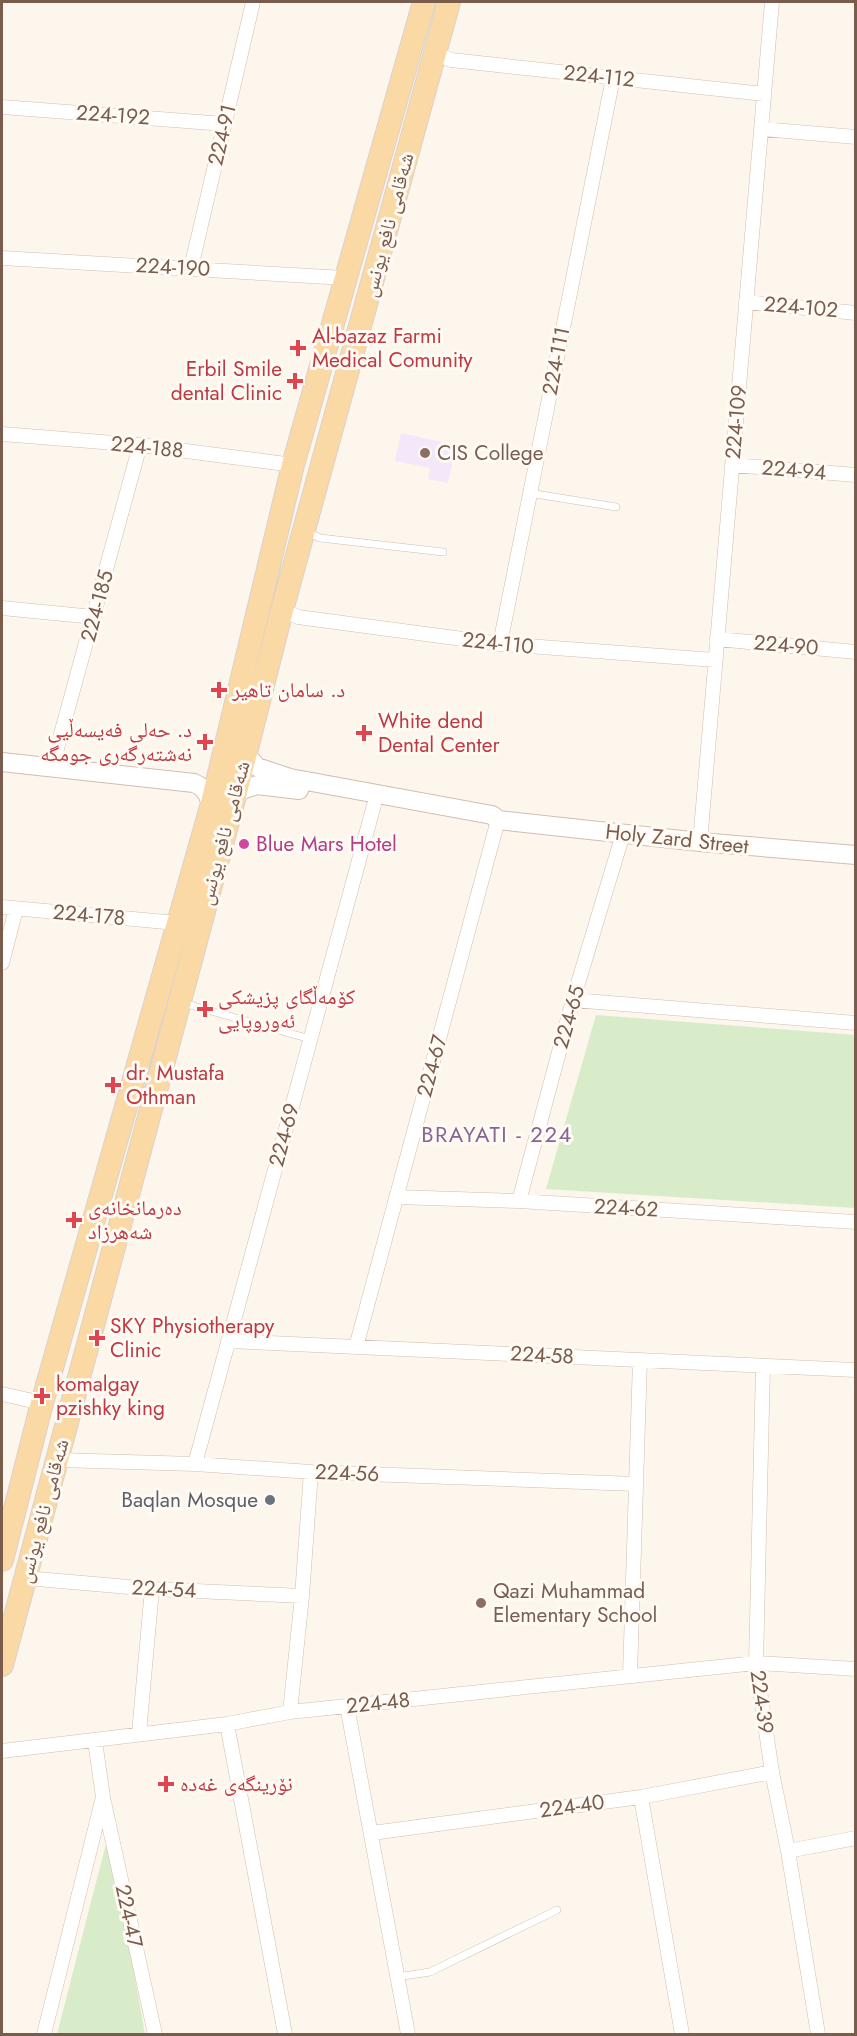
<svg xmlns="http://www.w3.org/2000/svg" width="857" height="2036" font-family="Jost,'Noto Naskh Arabic',sans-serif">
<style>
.education{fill:#f3e8fa}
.green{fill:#d8ecc9}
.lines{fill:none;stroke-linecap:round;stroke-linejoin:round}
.service-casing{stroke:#d1beb0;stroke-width:8}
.minor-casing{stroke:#d1beb0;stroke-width:15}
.tertiary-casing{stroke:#d1beb0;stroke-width:20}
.primary-casing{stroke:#dad1cd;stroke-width:24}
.service{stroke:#fff;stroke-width:7}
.minor{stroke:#fff;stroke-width:14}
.tertiary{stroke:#fff;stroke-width:18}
.primary{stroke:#fbd9a5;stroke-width:22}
.health-dot{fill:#e0444e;stroke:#fffaf3;stroke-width:2}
.education-dot{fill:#8d6e63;stroke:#fffaf3;stroke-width:2}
.hotel-dot{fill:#d1479c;stroke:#fffaf3;stroke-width:2}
.worship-dot{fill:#6b7280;stroke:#fffaf3;stroke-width:2}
.labels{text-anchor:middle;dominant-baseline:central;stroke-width:6;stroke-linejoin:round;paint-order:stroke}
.street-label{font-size:21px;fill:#7a5c4d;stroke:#fffaf3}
.health-label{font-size:21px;fill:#be3a42;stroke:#fffaf3;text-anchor:start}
.education-label{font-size:21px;fill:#785e54;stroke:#fffaf3;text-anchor:start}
.hotel-label{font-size:21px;fill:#b23c85;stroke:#fffaf3;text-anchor:start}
.worship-label{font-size:21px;fill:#5b616d;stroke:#fffaf3;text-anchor:end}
.neighbourhood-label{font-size:22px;letter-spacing:1.5px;fill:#846695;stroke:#fffaf3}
</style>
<rect width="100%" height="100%" fill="#fdf6ec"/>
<path class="education" d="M401 433 456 445 448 483 428 479 430 468 395 461Z"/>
<path class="green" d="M596 1015 855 1035V1208L546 1189Z
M109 1832 145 2034H57Z"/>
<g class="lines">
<g class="service-casing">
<path id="service" d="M529 493 616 507
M307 532 320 538 443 552
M183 1003 310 1039
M397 1977 430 1972 557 1910"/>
</g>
<g class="minor-casing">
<path id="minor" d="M435 53 451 60 764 94
M2 107 225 124
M761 129 856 137
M2 258 345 278
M191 268 253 2
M746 302 856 313
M2 434 140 445 293 465
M732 465 856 475
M2 608 94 617
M282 610 298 617 500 644 715 660
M717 639 856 652
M500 644 613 78
M52 767 140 445
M700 842 772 2
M2 907 177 923
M2 963 16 909
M573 1000 856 1023
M396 1197 519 1201 856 1222
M519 1201 573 1000 623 834
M228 1341 856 1370
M356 1347 498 820
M763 1366 756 1663 772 1772 788 1851 818 2034
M2 1394 42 1403
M58 1460 195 1464 311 1472 636 1484
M195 1464 374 805
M25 1578 152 1589 302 1596
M630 1675 640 1360
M347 1706 408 2034
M290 1712 302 1596 311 1472
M227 1724 285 2034
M139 1733 152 1589
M2 1751 227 1724 290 1712 756 1663 856 1669
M641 1797 682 2034
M104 1802 155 2034
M372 1833 641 1797 772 1772
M788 1851 856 1838
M44 2034 103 1797 95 1741"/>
</g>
<g class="tertiary-casing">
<path id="tertiary" d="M245 753 257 767 290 778 492 815 498 820 700 842 856 855
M2 762 194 783C205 788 209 794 211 807
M236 792 257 785 299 790"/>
</g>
<g class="primary-casing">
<path id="primary" d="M2 1560 42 1403 211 807 293 465 424 2
M2 1665 236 792 282 610 449 2"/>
</g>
<use href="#service" class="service"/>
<use href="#minor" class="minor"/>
<use href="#tertiary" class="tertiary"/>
<use href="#primary" class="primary"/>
</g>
<g class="health-dot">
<path d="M295 339h6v6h6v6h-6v6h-6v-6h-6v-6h6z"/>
<path d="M292 372h6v6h6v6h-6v6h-6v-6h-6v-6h6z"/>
<path d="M216 681h6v6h6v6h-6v6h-6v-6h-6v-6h6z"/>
<path d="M361 724h6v6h6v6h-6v6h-6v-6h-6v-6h6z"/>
<path d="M202 733h6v6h6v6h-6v6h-6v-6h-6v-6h6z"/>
<path d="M202 1000h6v6h6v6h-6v6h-6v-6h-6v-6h6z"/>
<path d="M110 1076h6v6h6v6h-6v6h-6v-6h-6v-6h6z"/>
<path d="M71 1211h6v6h6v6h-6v6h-6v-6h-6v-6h6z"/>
<path d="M94 1329h6v6h6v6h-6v6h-6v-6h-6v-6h6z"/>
<path d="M39 1387h6v6h6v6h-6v6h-6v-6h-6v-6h6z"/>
<path d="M163 1775h6v6h6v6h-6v6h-6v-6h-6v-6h6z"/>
</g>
<g class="education-dot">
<circle cx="425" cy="453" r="6"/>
<circle cx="481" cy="1603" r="6"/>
</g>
<circle class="hotel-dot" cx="244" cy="844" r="6"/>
<circle class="worship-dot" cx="270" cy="1500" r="6"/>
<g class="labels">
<g class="street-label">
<text transform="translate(599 76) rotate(6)">224-112</text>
<text transform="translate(113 115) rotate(4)">224-192</text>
<text transform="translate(222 135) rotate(-77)">224-91</text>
<text transform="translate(388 225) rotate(-75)">شەقامی نافع یونس</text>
<text transform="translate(173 267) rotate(3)">224-190</text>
<text transform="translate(801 307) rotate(5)">224-102</text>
<text transform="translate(556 361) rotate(-79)">224-111</text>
<text transform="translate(736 422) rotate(-85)">224-109</text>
<text transform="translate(147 447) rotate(6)">224-188</text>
<text transform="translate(794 470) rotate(5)">224-94</text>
<text transform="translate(97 606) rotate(-75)">224-185</text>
<text transform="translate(498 643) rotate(6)">224-110</text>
<text transform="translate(786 645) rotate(5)">224-90</text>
<text transform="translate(224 833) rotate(-75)">شەقامی نافع یونس</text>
<text transform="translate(677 839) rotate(6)">Holy Zard Street</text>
<text transform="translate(89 915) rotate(5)">224-178</text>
<text transform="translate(569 1017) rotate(-74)">224-65</text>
<text transform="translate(432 1066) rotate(-75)">224-67</text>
<text transform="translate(284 1135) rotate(-75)">224-69</text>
<text transform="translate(626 1208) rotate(3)">224-62</text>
<text transform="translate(542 1355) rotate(3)">224-58</text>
<text transform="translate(347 1473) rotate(2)">224-56</text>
<text transform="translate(43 1511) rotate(-75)">شەقامی نافع یونس</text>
<text transform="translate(164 1589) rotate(3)">224-54</text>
<text transform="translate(762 1702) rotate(82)">224-39</text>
<text transform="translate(378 1703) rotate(-6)">224-48</text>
<text transform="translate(572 1806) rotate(-8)">224-40</text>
<text transform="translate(129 1916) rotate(78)">224-47</text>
</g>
<g class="health-label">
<text x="312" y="336">Al-bazaz Farmi<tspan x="312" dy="24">Medical Comunity</tspan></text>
<text x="282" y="369" text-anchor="end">Erbil Smile<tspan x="282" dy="24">dental Clinic</tspan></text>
<text x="232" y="690">د. سامان تاهیر</text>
<text x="378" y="721">White dend<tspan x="378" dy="24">Dental Center</tspan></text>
<text x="192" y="730" text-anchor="end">د. حەلی فەیسەڵیی<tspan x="192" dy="24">نەشتەرگەری جومگە</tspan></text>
<text x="218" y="997">کۆمەڵگای پزیشکی<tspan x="218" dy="24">ئەوروپایی</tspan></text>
<text x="126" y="1073">dr. Mustafa<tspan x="126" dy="24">Othman</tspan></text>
<text x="88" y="1208">دەرمانخانەی<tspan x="88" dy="24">شەهرزاد</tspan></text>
<text x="110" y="1326">SKY Physiotherapy<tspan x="110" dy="24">Clinic</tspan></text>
<text x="56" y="1384">komalgay<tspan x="56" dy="24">pzishky king</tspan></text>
<text x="180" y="1784">نۆرینگەی غەدە</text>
</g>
<g class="education-label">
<text x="437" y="453">CIS College</text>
<text x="493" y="1591">Qazi Muhammad<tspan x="493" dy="24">Elementary School</tspan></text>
</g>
<g class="hotel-label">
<text x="256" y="844">Blue Mars Hotel</text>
</g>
<g class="worship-label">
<text x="258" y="1500">Baqlan Mosque</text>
</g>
<g class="neighbourhood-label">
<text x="497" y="1134">BRAYATI - 224</text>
</g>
</g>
<rect width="857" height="2036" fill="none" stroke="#7a5c4d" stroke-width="6"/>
</svg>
